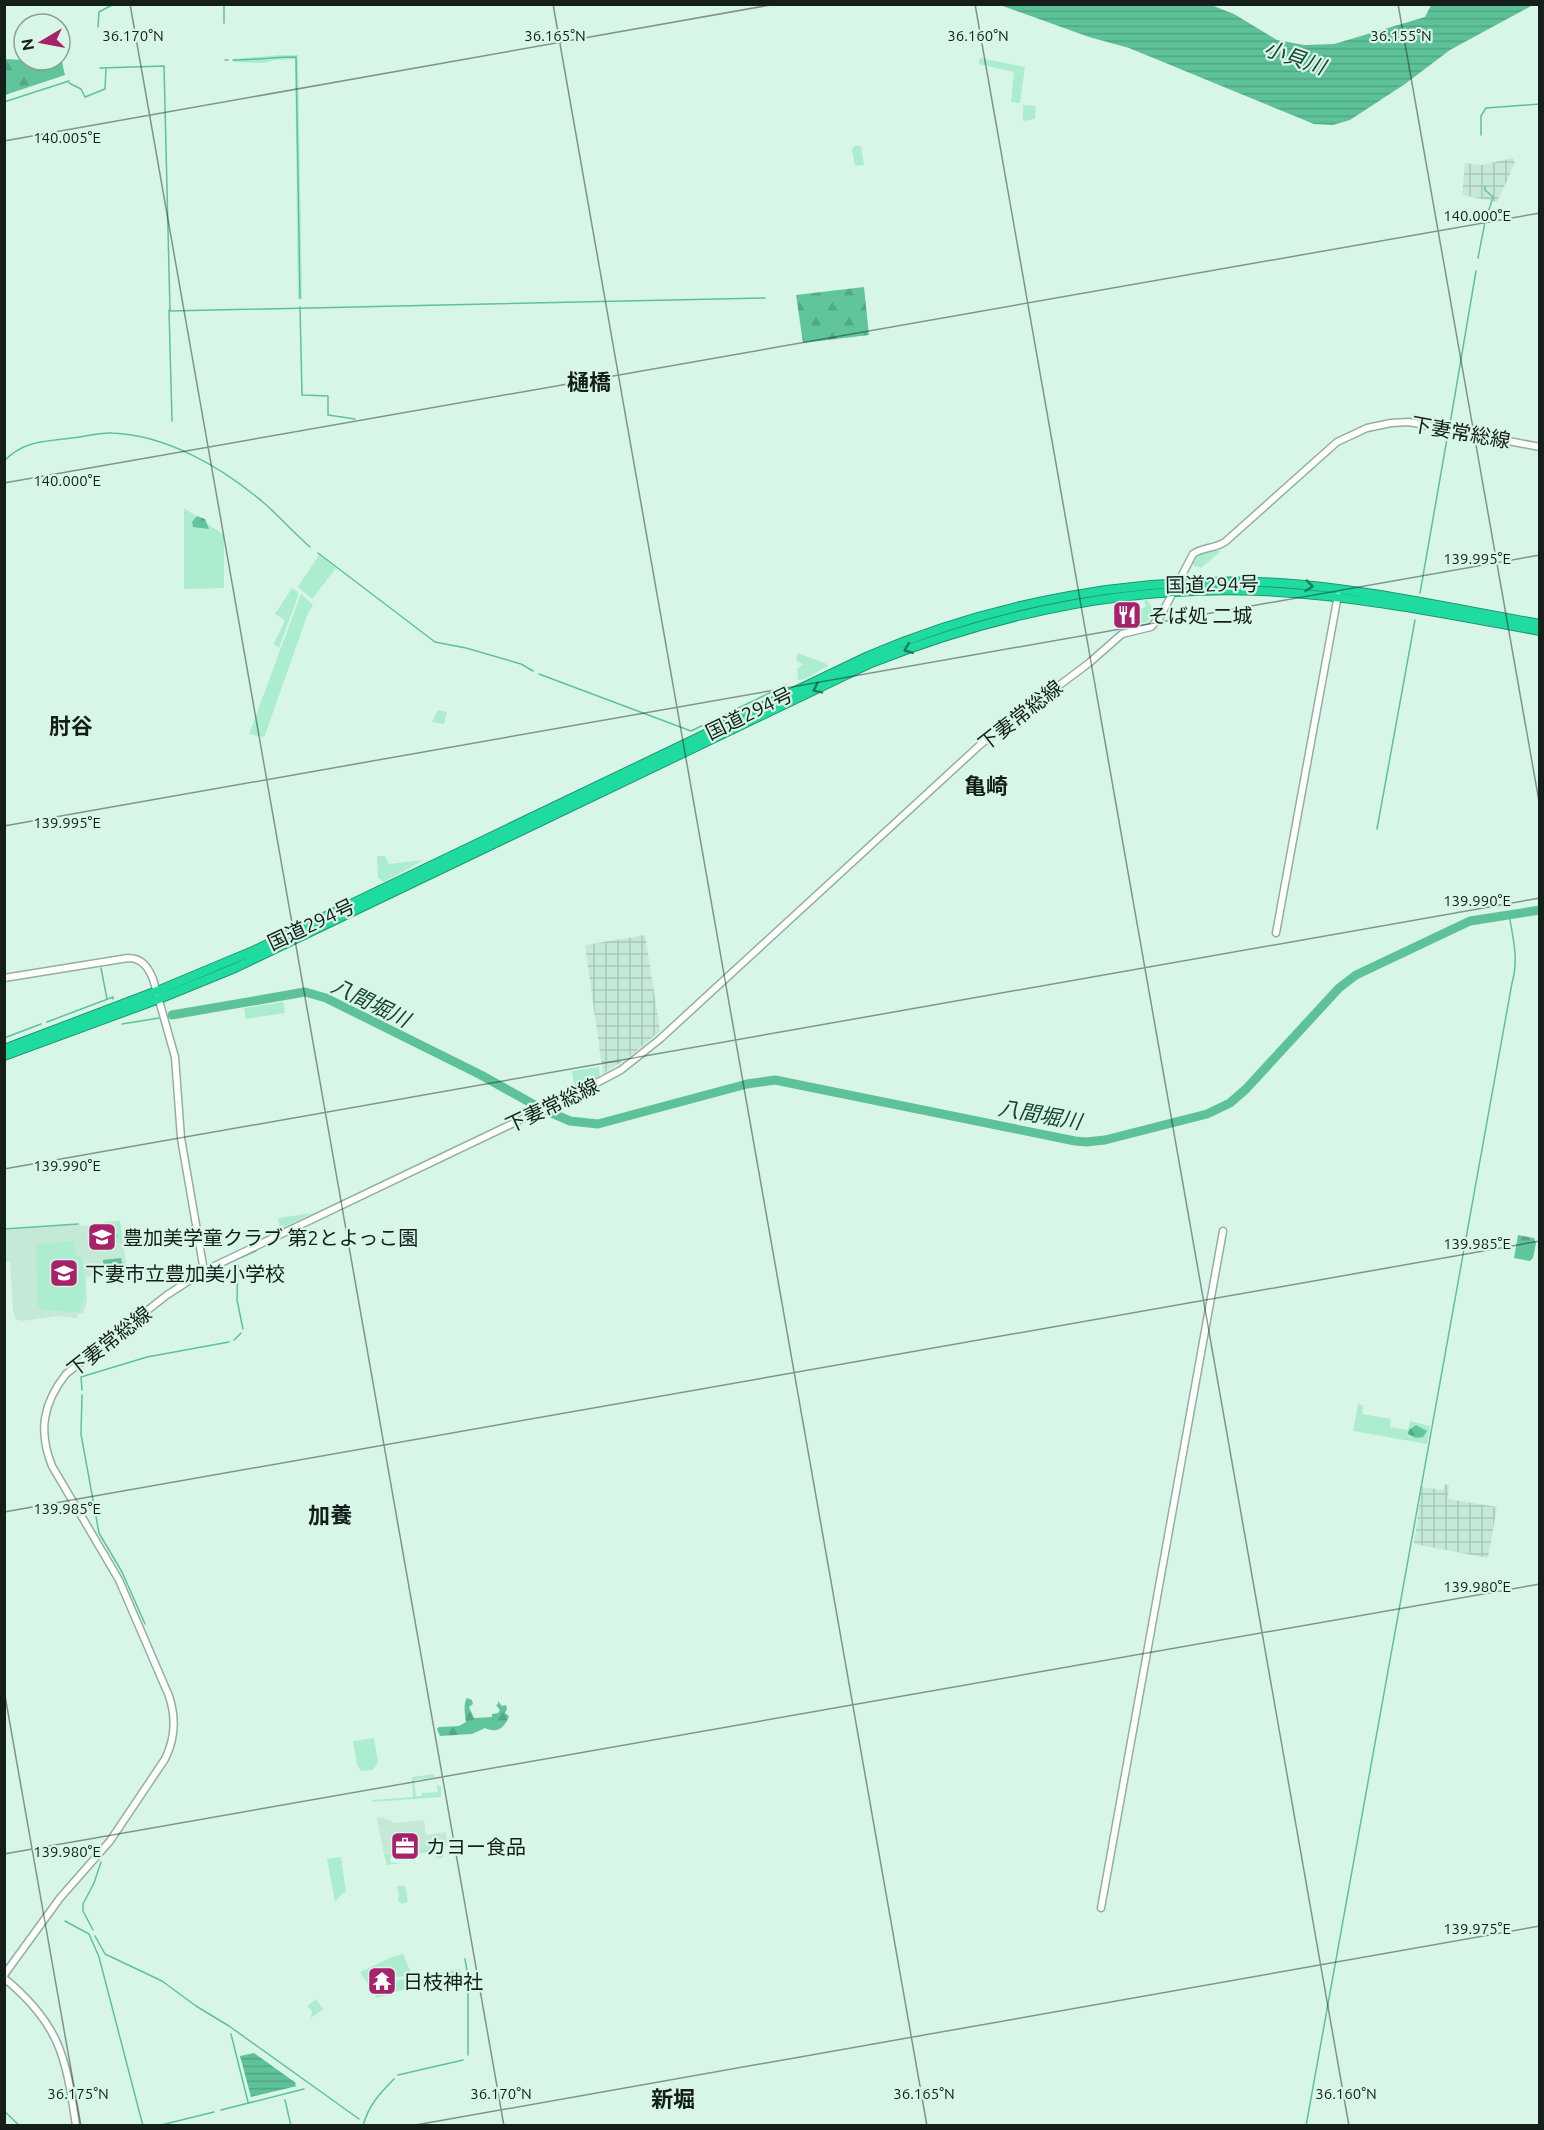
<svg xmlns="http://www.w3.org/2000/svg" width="1544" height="2130" font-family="Ubuntu,'Noto Sans JP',sans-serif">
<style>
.built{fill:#c4e9d7}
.industrial{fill:url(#industrial-grid)}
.grass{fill:#abedce;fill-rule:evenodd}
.forest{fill:url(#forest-firs)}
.park{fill:url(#park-crowns)}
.water{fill:url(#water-rules)}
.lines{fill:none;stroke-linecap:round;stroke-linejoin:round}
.stream{stroke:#5ec299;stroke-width:1.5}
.river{stroke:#5ec299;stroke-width:9}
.secondary-casing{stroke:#92afa1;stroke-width:9}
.highway-casing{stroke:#1c9971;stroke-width:10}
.secondary{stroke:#fff;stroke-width:6}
.highway{stroke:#20dba0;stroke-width:8}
.oneway{stroke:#1a7d5d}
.ticks{fill:none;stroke:#141f1a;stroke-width:1.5;stroke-opacity:0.45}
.labels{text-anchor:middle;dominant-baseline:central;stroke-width:4.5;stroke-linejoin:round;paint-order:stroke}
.street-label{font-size:20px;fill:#141f1a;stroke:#d8f6e7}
.poi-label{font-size:20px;fill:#141f1a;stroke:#d8f6e7;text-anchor:start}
.water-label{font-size:21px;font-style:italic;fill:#174332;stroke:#d8f6e7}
.quarter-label{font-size:22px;font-weight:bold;fill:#141f1a;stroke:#d8f6e7}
.ticks-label{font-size:15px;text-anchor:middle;fill:#141f1a;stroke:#d8f6e7;stroke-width:4.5;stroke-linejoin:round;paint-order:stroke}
</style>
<defs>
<pattern id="industrial-grid" width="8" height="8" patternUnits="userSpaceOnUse" patternTransform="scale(1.5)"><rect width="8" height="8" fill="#c4e9d7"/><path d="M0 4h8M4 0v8" fill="none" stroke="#a8c7b8"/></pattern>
<pattern id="forest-firs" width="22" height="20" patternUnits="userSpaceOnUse" patternTransform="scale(1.5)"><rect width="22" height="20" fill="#61c59c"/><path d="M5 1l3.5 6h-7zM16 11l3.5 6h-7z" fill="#53a986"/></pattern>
<pattern id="park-crowns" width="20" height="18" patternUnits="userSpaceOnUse" patternTransform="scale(1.5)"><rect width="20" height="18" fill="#abedce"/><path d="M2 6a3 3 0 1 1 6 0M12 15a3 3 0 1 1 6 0" fill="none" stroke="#92cbb0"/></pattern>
<pattern id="water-rules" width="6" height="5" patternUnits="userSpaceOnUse" patternTransform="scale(1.5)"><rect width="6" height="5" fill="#5ec299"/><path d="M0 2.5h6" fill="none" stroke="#51a683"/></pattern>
</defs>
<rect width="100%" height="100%" fill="#d8f6e7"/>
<path class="built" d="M120 1221 127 1271 86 1277 87 1300 83 1314 79 1313 76 1318 58 1316 23 1321 16 1319 13 1311 10 1262H5V1230L80 1224 81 1226Z
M382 1817 395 1823 424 1820 426 1835 446 1832 447 1845 384 1855 377 1818Z"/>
<path class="industrial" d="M1513 158 1515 163 1497 202 1462 195 1465 163 1482 165Z
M645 935 660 1031 630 1056 603 1074 585 945Z
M1445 1484 1449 1485 1448 1499 1497 1507 1488 1558 1414 1544 1422 1487 1443 1490Z"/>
<path class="grass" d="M279 55H298L302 300 298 299 295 59 274 60 265 63 233 62V59Z
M980 58 1025 67 1020 103 1011 102 1014 72 979 64Z
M1023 105 1036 106 1035 119 1023 121Z
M855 146H861L864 165 855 166 852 149Z
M184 508 224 535V588L184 589Z
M1209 551H1221L1201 568 1197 566 1195 567 1192 563 1199 554Z
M319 555 336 568 312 599 298 587 299 585Z
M292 588 298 592V596L279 648 274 644 285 620 275 614Z
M301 594 313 605 308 613 265 735 263 737 249 734Z
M1147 600 1156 613C1147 627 1133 623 1121 630L1120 623C1136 620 1134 611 1146 607L1144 601Z
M798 653 827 664 828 666 805 679 798 680 797 669 803 664 796 661Z
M438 710 447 712 444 724 432 722Z
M377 856H385L389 864 424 860 384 882 378 878Z
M283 1002 285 1013 246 1019 244 1008Z
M599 1067 600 1077 575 1089 572 1071Z
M313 1213 280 1229 278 1218Z
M74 1241 76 1256 81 1255C83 1273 89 1295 79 1312L43 1310 38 1306 37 1290 39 1288 37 1286 36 1244Z
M1358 1404 1363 1405 1362 1414 1391 1419 1390 1427 1408 1430 1410 1421 1430 1426 1427 1444 1353 1431Z
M374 1738 378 1762 373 1770 361 1771 357 1764 353 1741Z
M434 1774 437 1785 441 1787V1797L373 1802 372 1800 413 1797 412 1777ZM435 1777 438 1792 422 1793V1796H416L414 1780Z
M437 1846 438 1853H443V1858H437L435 1853 430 1852 390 1857 391 1863H402L387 1865 384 1855Z
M341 1857 346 1892 342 1894 335 1902 327 1859Z
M397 1886H405L408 1902 401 1904 400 1902H398L399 1895Z
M403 1954 412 1975 390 1978 373 1972 368 1980 375 1984 460 1969 461 1975 411 1983V1987L377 1998 360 1972 392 1957Z
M316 1999 323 2009 311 2018 312 2011 307 2006Z"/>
<path class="forest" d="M5 59 62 62 65 75 5 95Z
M864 287 869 335 803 343 796 295Z
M197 516 205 519 209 529 193 527 192 522Z
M1518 1235 1534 1238 1536 1243 1533 1258 1530 1261 1514 1258Z
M1416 1425 1427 1431 1423 1437 1416 1438 1408 1434 1409 1430Z
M467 1698 472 1700 473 1704 469 1707 474 1718 492 1717V1714L498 1713 500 1710 496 1705 498 1704V1701L502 1706 506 1705 507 1709 505 1713 509 1716C505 1727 498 1734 485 1728L472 1734 440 1736 437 1729 439 1727 459 1726 466 1722C465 1715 463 1703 467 1698Z
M374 1972 378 1975 384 1972 387 1976 386 1979H382L380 1983H376L374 1989 370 1988 368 1980Z"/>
<path class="park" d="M120 1221 123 1242 106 1246 102 1239 100 1227 105 1226 104 1222Z"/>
<path class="water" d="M1000 5H1211L1234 14 1277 40 1304 45 1334 44 1425 17 1431 5H1533L1450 50 1405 84 1350 120 1333 125 1314 124 1129 48 1089 37Z
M121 1258 123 1267 104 1270 103 1260Z
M254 2053 296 2083 295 2085 297 2086 251 2097 240 2056Z"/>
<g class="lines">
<path class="stream" d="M178 4H183
M224 4V23
M98 27 99 12 114 4
M225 60H228
M233 60C255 60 275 57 296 57L300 298
M100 68 164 66 170 311 765 298
M69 83 81 89 85 97 105 89 106 69
M4 102 69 81
M1481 135V116L1486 108 1540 104
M1478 258 1485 222 1493 197 1485 190V187
M300 307 302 395 328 396V415L355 419
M169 310 172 421
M1450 424 1476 271
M4 461C25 440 44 442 71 438 85 437 99 432 112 433 167 435 223 468 264 503 280 517 294 533 310 547
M318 553 435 642 466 648 521 664 533 671
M1420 593 1448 433
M539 674 691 731 786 685
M1377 829 1415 620
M101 968 107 999
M47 1022 113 997V999
M122 1024 159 1018
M4 1038 41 1024
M4 1229 78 1224
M242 1257 256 1251
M238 1265 237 1300 243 1329
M234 1340 241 1333
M82 1390 81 1377 147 1357 229 1342
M82 1395 81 1434 99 1533 122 1572 145 1624
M65 1921 89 1934 99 1957 143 2126
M93 1930 83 1911V1904L94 1883 101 1862
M95 1936 105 1954 162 1981 196 2006 229 2026 359 2119
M465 1959 468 1976V2055
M231 2034 248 2102
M398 2075 463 2060
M285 2100 291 2126
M221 2110 304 2089
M4 2111 20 2126
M157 2126 214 2112
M363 2126C368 2106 380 2093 394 2079
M1306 2126 1512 983C1519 959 1513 939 1509 914"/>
<path class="river" d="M172 1015 305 992 326 998 481 1075 540 1108
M547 1111 570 1121 598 1124 747 1084 775 1080 1075 1141 1086 1142 1105 1140 1207 1114 1230 1103 1246 1089 1339 988 1356 975 1470 921 1540 910"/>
<g class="secondary-casing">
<path id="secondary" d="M1276 933 1338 595
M4 978 128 958C142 958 148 967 153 979L175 1057 181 1138 204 1271
M1101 1908 1223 1231
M4 1975 60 1898 110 1841 165 1759C175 1739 176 1717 169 1696L119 1580 52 1466C38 1431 43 1403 66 1374L167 1295 204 1271 587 1088 621 1070 660 1039 981 744 1089 663 1122 634 1151 627 1160 617 1193 554C1203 547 1214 549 1225 542L1337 442 1367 428 1391 423 1409 422 1540 447
M4 1978C60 2024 66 2057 76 2126"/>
</g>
<g class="highway-casing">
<path id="highway" d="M4 1049 157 991 255 950 868 656C996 601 1140 575 1280 583 1367 589 1453 609 1540 624
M4 1056 159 999 235 968 871 663C995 614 1126 585 1261 591 1355 595 1447 614 1540 631"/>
</g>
<use href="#secondary" class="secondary"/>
<use href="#highway" class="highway"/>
</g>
<defs><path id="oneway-chevron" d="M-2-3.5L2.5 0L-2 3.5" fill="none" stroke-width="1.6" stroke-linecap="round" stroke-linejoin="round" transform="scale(1.5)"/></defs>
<g class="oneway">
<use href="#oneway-chevron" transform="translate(1309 586) rotate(6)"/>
<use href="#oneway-chevron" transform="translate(908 649) rotate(159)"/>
<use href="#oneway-chevron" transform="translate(817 689) rotate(154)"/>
</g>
<path class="ticks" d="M130 4 504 2126M553 4 927 2126M975 4 1349 2126M1398 4 1540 807M4 141 776 4M4 483 1540 213M4 826 1540 555M4 1169 1540 898M4 1512 1540 1241M4 1690 81 2126M4 1854 1540 1584M410 2126 1540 1926"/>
<defs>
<g id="restaurant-square" transform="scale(1.5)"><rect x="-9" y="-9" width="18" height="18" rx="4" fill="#a7216b" stroke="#d8f6e7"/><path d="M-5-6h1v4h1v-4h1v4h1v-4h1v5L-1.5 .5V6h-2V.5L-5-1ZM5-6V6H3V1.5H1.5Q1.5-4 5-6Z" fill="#fff"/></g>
<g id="school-square" transform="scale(1.5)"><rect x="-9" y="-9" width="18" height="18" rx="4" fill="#a7216b" stroke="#d8f6e7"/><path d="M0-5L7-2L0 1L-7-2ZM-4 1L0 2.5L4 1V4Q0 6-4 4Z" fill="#fff"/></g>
<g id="office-square" transform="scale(1.5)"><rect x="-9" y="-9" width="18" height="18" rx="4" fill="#a7216b" stroke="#d8f6e7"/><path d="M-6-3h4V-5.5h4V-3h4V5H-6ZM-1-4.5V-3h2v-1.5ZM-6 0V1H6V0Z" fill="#fff"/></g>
<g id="temple-square" transform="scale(1.5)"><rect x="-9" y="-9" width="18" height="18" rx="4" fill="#a7216b" stroke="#d8f6e7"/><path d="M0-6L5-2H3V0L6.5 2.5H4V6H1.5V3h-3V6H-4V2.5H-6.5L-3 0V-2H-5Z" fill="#fff"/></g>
</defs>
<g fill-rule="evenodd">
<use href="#restaurant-square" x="1127" y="615"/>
<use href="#school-square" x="102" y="1237"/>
<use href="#school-square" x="64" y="1273"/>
<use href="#office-square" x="405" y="1846"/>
<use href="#temple-square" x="382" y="1981"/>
</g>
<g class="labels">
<g class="street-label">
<text transform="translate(1461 432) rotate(10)">下妻常総線</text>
<text transform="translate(1212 584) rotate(-1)">国道294号</text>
<text transform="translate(749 713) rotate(-26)">国道294号</text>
<text transform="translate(1020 715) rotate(-38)">下妻常総線</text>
<text transform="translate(311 924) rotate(-25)">国道294号</text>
<text transform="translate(552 1105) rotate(-25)">下妻常総線</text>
<text transform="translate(109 1341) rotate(-38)">下妻常総線</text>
</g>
<g class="poi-label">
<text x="1148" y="615">そば処 二城</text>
<text x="123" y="1237">豊加美学童クラブ 第2とよっこ園</text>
<text x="85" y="1273">下妻市立豊加美小学校</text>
<text x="426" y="1846">カヨー食品</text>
<text x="403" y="1981">日枝神社</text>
</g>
<g class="water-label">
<text transform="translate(1295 57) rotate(19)">小貝川</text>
<text transform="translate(371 1002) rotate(26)">八間堀川</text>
<text transform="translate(1040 1114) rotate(10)">八間堀川</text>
</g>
<g class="quarter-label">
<text x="589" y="381">樋橋</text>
<text x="71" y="725">肘谷</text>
<text x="986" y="785">亀崎</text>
<text x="330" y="1514">加養</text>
<text x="673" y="2098">新堀</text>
</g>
</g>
<g class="ticks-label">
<text x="133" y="41">36.170°N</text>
<text x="555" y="41">36.165°N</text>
<text x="978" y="41">36.160°N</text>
<text x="1401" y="41">36.155°N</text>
<text x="67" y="143">140.005°E</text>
<text x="1477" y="221">140.000°E</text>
<text x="67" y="486">140.000°E</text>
<text x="1477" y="564">139.995°E</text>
<text x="67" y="828">139.995°E</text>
<text x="1477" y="906">139.990°E</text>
<text x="67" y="1171">139.990°E</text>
<text x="1477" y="1249">139.985°E</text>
<text x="67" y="1514">139.985°E</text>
<text x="1477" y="1592">139.980°E</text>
<text x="67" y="1857">139.980°E</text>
<text x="1477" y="1934">139.975°E</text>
<text x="78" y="2099">36.175°N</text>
<text x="501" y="2099">36.170°N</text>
<text x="924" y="2099">36.165°N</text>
<text x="1346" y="2099">36.160°N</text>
</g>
<rect width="1544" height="2130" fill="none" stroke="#141f1a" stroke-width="12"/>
<g transform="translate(42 42) rotate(260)"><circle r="28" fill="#d8f6e7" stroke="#8aa095" stroke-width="1.5"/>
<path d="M0-4.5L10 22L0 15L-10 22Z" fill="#a7216b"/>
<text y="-9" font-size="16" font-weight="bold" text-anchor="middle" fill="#141f1a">N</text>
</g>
</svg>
